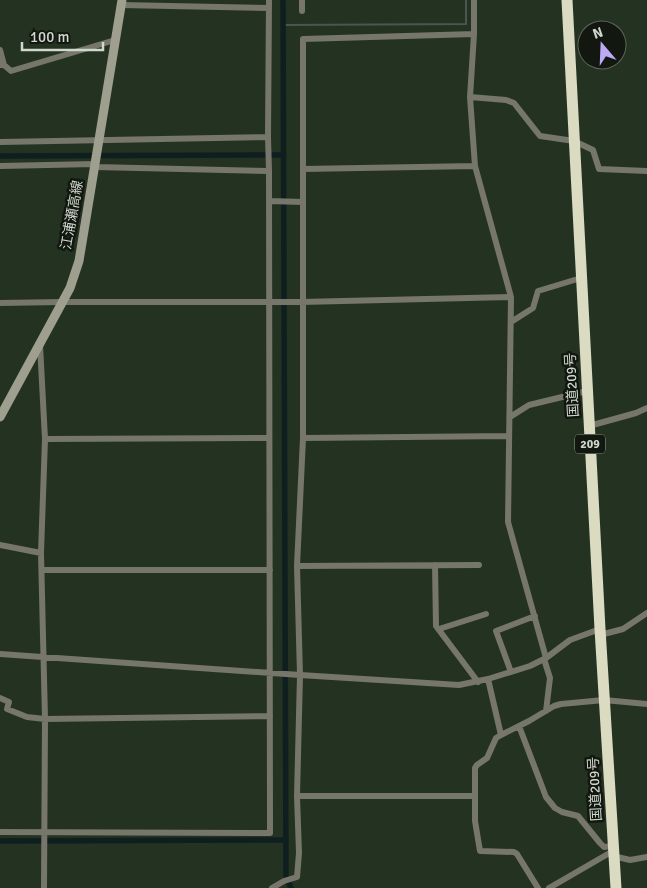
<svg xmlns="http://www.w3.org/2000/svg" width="647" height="888" font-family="Signika,'Noto Sans JP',sans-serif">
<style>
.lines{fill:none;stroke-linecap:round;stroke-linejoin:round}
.stream{stroke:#495654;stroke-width:2}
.canal{stroke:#0f1f20;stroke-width:5.5}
.street{stroke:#76766b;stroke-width:6}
.secondary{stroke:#9e9f8e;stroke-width:9}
.highway{stroke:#dadbc1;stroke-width:11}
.labels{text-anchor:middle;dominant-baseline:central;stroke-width:5;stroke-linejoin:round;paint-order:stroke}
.shield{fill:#121710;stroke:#979e94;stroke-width:1}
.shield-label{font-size:12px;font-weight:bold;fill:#d0d8cd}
.street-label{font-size:14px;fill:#d0d8cd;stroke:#121710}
</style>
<rect width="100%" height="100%" fill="#243221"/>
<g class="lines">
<path class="stream" d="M283 25 466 24V0"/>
<path class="canal" d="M283 0 286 876 291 888
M0 156 284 155
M0 841 286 840"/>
<path class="street" d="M474 0V34L470 97 475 166 511 297 508 522 546 658
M121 5 269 8
M302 11V0
M0 50 4 65H1
M4 65 11 71 115 40
M470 97 506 100 514 103 540 136 574 141 593 150 599 169 647 171
M268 137 269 171
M0 142 268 137 269 0
M0 166 95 164
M303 169 475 166
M269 201 303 202
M0 303 62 302H301L511 297
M511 322 533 308 538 291 581 278
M40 345 45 439 41 553 45 719 44 888
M510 417 529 405 587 391
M589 426 636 413 647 408
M303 438 509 436
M45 439 269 438
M0 545 41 553
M435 565 436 626 478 682
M297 566 479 565
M42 570H270
M439 629 486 614
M600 635 623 629 647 613
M0 654 300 675 459 685 488 679 530 666 546 658 570 640 600 629
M544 659 550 678 546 711
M511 672 496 631 535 616
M488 679 501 735
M0 698 9 702 7 709 27 717 45 719 270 716
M519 726 546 797 555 808 562 812 578 816 600 843 604 847 613 846
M297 796H475
M0 832 270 833 269 171 95 167
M613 856 630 860 647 857
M272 888 284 881 297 877 299 853 297 796 300 675 297 566 303 438V39L474 34
M538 888 517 854 514 852 480 851 475 821V768L477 765 487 758 496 738 501 735 529 721 554 706 561 704 604 700 647 704
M549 888 613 851"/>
<path class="secondary" d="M0 417 70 288 79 261 122 0"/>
<path class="highway" d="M567 0 600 629 616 888"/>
</g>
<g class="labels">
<rect class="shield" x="575" y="434.5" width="30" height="19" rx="4"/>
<g class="shield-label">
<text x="590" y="444">209</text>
</g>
<g class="street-label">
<text transform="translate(72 215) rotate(-80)">江浦瀬高線</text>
<text transform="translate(572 385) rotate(-93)">国道209号</text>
<text transform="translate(595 789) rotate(-93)">国道209号</text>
</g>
</g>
<g transform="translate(602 45) rotate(341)"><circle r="24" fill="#121710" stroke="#5e645c"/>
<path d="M0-4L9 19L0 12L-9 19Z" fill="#bcaaf6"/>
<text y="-8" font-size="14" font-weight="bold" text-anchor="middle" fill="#d0d8cd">N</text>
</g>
<path d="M22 42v8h81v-8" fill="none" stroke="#d0d8cd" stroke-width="2.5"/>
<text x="30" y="42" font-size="15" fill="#d0d8cd" stroke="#121710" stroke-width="4" paint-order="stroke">100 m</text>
</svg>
